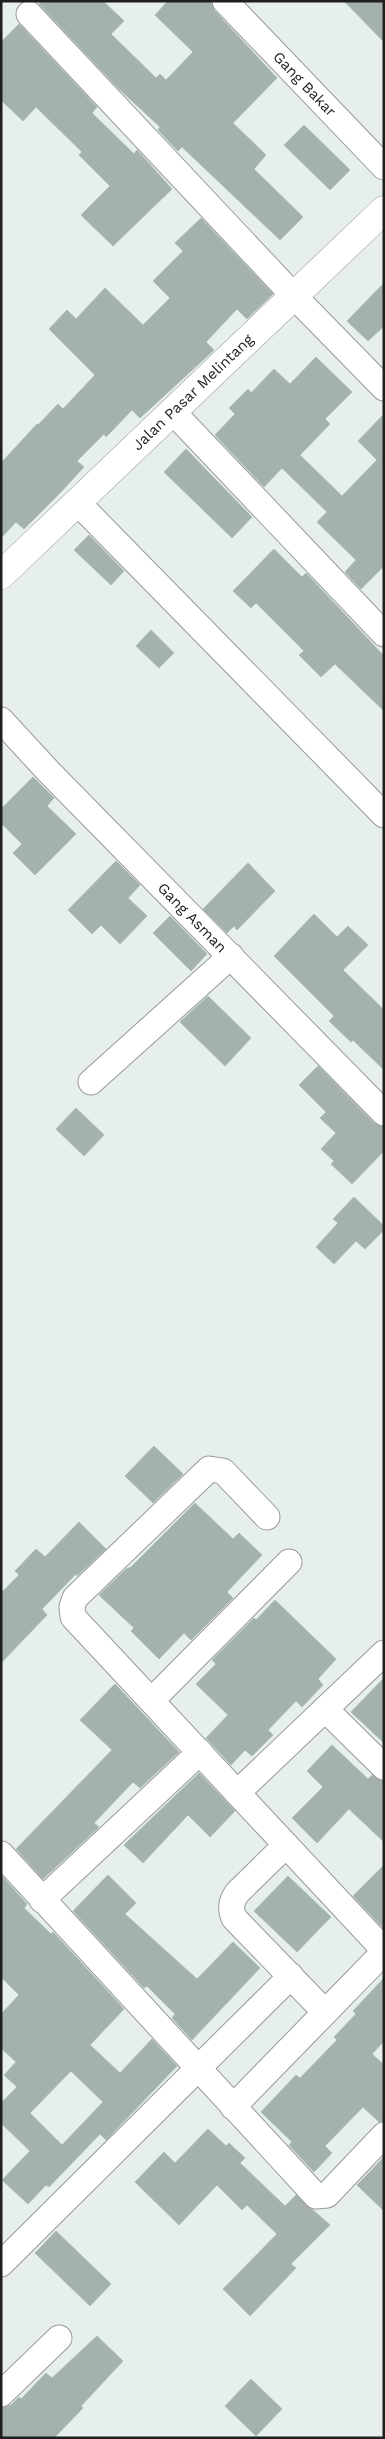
<svg xmlns="http://www.w3.org/2000/svg" width="385" height="2439" font-family="'Work Sans',sans-serif">
<style>
.building{fill:#a5b1ac;stroke:#a9bfb7;fill-rule:evenodd}
.lines{fill:none;stroke-linecap:round;stroke-linejoin:round}
.minor-casing{stroke:#999;stroke-width:27}
.tertiary-casing{stroke:#999;stroke-width:29}
.minor{stroke:#fff;stroke-width:25}
.tertiary{stroke:#fff;stroke-width:28}
.labels{text-anchor:middle;dominant-baseline:central;stroke-width:5;stroke-linejoin:round;paint-order:stroke}
.street-label{font-size:15px;fill:#1f1f1f;stroke:#fff}
</style>
<rect width="100%" height="100%" fill="#e6efed"/>
<path class="building" d="M41 1H103L124 21 111 34 156 78 160 74 166 80 193 52 155 15 168 1H211L215 11 277 78 233 123 266 155 254 169 303 217 280 240 182 147 178 151 158 130 160 127 117 87 39 4Z
M344 1H384V42Z
M19 24 97 107 92 113 134 154 137 150 172 189 113 246 81 215 110 186 79 155 82 152 36 107 23 121 1 100V42Z
M304 125 350 170 330 190 284 145Z
M201 218 273 294 247 319 237 309 206 342 214 350 140 418 132 410 106 437 104 434 77 461 84 467 61 492 24 529 16 522 1 538V463L37 424 38 425 58 404 63 409 95 375 49 329 67 310 76 319 105 288 143 325 170 298 153 281 183 251 175 243Z
M384 283V326L368 341 347 321Z
M316 357 352 392 325 419 330 424 300 455 342 496 377 460 358 441 384 414V566L361 589 345 572 356 560 317 522 327 512 282 468 264 487 215 435 235 414 229 408 248 389 251 393 274 369 290 384Z
M186 449 252 517 232 538 164 472Z
M89 535 124 571 111 585 74 550Z
M274 549 302 577 306 573 384 656V711L335 664 321 677 299 655 304 651 256 603 251 608 233 591Z
M151 630 174 653 159 668 136 646Z
M33 777 54 798 47 806 76 834 35 875 13 853 22 844 1 823V809Z
M116 861 140 885 128 898 147 916 120 944 101 925 92 934 68 910Z
M248 863 275 891 237 930 234 926 227 933 203 909Z
M314 914 337 937 348 926 368 945 343 970 384 1010V1070L353 1040 351 1042 329 1021 334 1016 274 956Z
M170 916 207 954 191 971 153 933Z
M208 996 251 1038 225 1066 180 1022Z
M318 1066 374 1123 384 1127V1151L352 1184 331 1164 334 1161 321 1149 336 1133 320 1118 326 1112 299 1085Z
M76 1108 104 1135 84 1156 56 1129Z
M354 1197 384 1226V1230L365 1249 356 1241 334 1264 316 1247 338 1223 333 1219Z
M154 1446 183 1474 153 1503 125 1476Z
M195 1503 233 1539 239 1533 262 1555 227 1592 233 1598 191 1640 184 1633 159 1659 131 1631 134 1628 99 1595 126 1569 131 1567Z
M79 1522 106 1549 77 1576 76 1574 42 1609 47 1615 1 1663V1593L19 1575 15 1571 36 1549 45 1557Z
M275 1600 336 1659 318 1679 323 1685 302 1707 296 1701 268 1730 273 1735 252 1756 245 1750 231 1765 206 1738 228 1715 196 1684 216 1664 212 1660 254 1618 256 1620Z
M384 1678V1743L351 1712Z
M115 1684 179 1752 140 1788 133 1782 94 1823 99 1827 43 1879 16 1849 112 1750 80 1720Z
M332 1745 368 1779 372 1775 384 1781V1842L349 1809 317 1843 292 1818 323 1787 307 1771Z
M199 1773 235 1811 210 1837 188 1815 143 1863 124 1845Z
M384 1865V1929L353 1896Z
M1 1875 27 1904 24 1908 51 1934 53 1932 124 2009 90 2045 120 2073 152 2039 177 2066 106 2140 100 2134 49 2187 46 2185 28 2204 2 2180 30 2151 1 2123V2103L17 2087 4 2075 16 2062 1 2048V2014L19 1995 1 1977ZM71 2071 103 2102 62 2145 30 2113Z
M108 1875 136 1903 125 1914 197 1979 233 1942 260 1968 192 2040 172 2018 175 2014 147 1986 144 1988 73 1911Z
M288 1876 331 1917 297 1952 254 1911Z
M384 1978V2041L372 2054 384 2065V2121L379 2122 363 2107 325 2146 332 2153 314 2172 289 2145 292 2142 261 2112 296 2075 300 2078 337 2040 334 2037 356 2014 353 2011Z
M208 2129 226 2146 229 2143 245 2158 240 2163 285 2206 296 2195 330 2225 291 2264 296 2268 250 2316 223 2289 277 2234 247 2205 242 2210 217 2185 179 2225 135 2182 164 2152 175 2163Z
M384 2157V2211L357 2185Z
M56 2231 111 2284 90 2306 35 2253Z
M97 2336 123 2361 81 2406 83 2408 54 2438H1V2408L11 2405 19 2397 21 2399 46 2373 52 2378Z
M251 2379 282 2409 256 2436 225 2406Z"/>
<g class="lines">
<g class="minor-casing">
<g id="minor">
<path id="s1" d="M225 1 384 167"/>
<path d="M29 14 293 295 384 388"/>
<path d="M172 411 384 634"/>
<path d="M77 502 384 815"/>
<path id="s2" d="M1 720 49 772 384 1113"/>
<path d="M91 1082 231 956"/>
<path d="M267 1517 223 1471 209 1469 75 1598 72 1607 73 1617 286 1845 237 1893C231 1902 230 1908 234 1918L325 2012"/>
<path d="M152 1700 289 1562"/>
<path d="M325 1709 384 1767"/>
<path d="M237 1793 384 1653"/>
<path d="M286 1845 384 1950"/>
<path d="M1 1854 316 2196 327 2195 384 2135"/>
<path d="M42 1900 200 1752"/>
<path d="M233 2107 384 1952"/>
<path d="M1 2264 291 1976"/>
<path d="M1 2394 59 2338"/>
</g>
</g>
<g class="tertiary-casing">
<g id="tertiary">
<path id="s3" d="M1 575 384 210"/>
</g>
</g>
<use href="#minor" class="minor"/>
<use href="#tertiary" class="tertiary"/>
</g>
<g class="labels">
<g class="street-label">
<text stroke="none"><textPath href="#s1" startOffset="115">Gang Bakar</textPath></text>
<text stroke="none"><textPath href="#s3" startOffset="265">Jalan Pasar Melintang</textPath></text>
<text stroke="none"><textPath href="#s2" startOffset="275">Gang Asman</textPath></text>
</g>
</g>
<rect width="385" height="2439" fill="none" stroke="#1f1f1f" stroke-width="5"/>
</svg>
